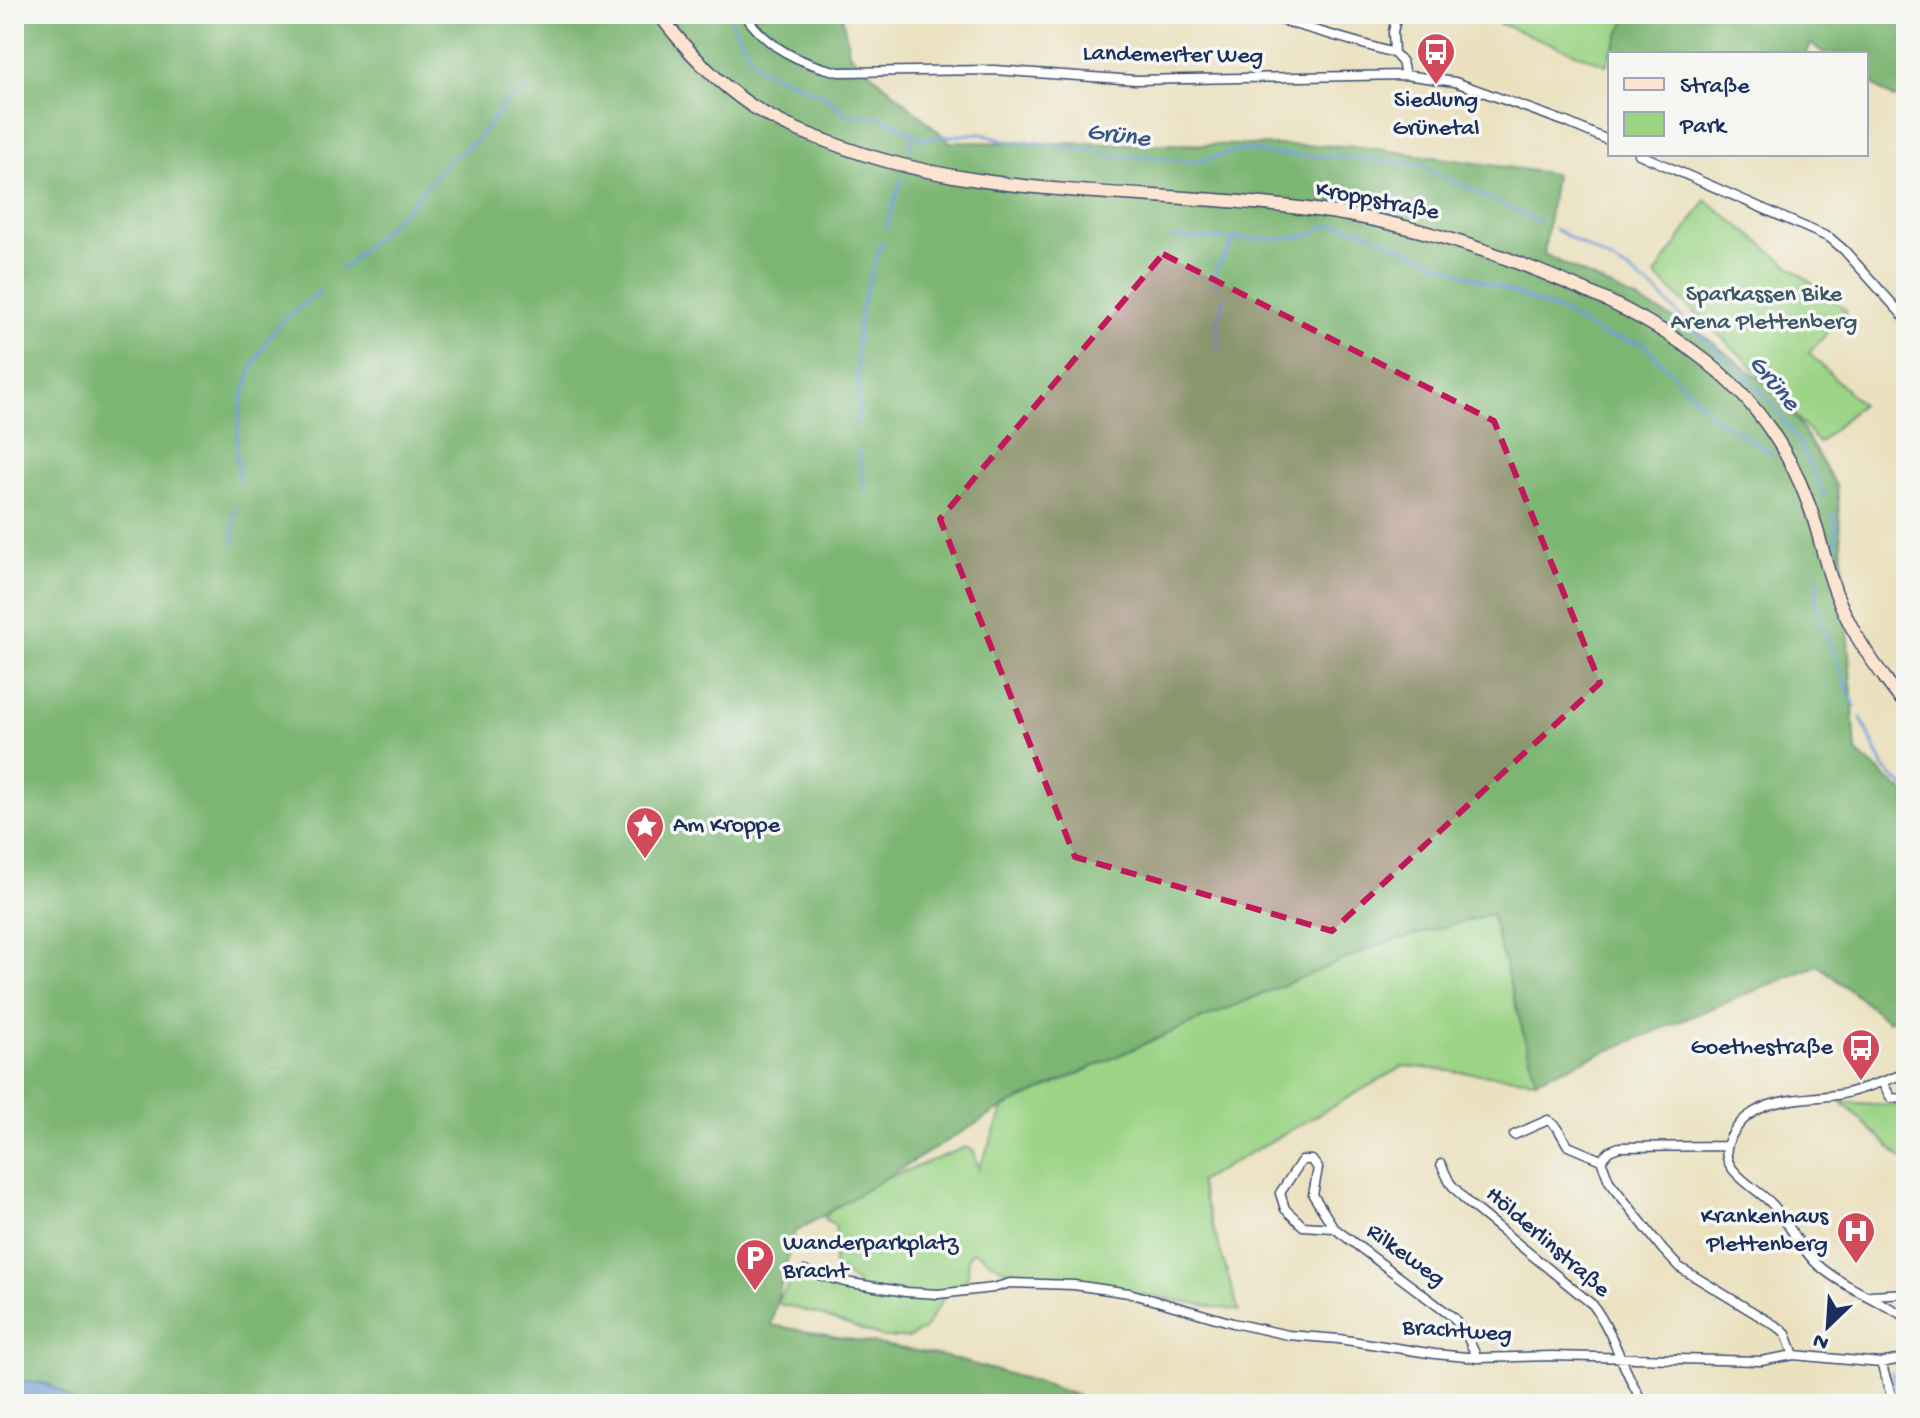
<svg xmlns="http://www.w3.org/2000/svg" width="1920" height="1418" font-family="'Gochi Hand',sans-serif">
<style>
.green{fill:#9cd486;stroke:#5c8272;stroke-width:2}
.forest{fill:#7db673;stroke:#4c7268;stroke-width:2}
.water{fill:#709ed8;stroke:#46669b;stroke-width:2}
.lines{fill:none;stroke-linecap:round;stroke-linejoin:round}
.stream{stroke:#709ed8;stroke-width:3}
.street-casing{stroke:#3a4a6d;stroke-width:11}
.secondary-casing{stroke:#3a4a6d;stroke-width:15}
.street{stroke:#fff;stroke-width:8}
.secondary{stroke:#fde4d1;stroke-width:12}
.marked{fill:#c2185b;fill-opacity:0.2;stroke:#c2185b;stroke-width:6;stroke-dasharray:16 10;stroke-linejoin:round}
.labels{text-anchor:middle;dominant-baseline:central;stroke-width:7;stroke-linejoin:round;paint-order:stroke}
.street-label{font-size:24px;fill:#1b2f5e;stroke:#f6f6f2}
.poi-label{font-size:24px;fill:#1b2f5e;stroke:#f6f6f2;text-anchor:start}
.park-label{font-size:24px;fill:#3b5868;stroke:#f6f6f2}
.water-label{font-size:26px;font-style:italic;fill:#395689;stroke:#f6f6f2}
</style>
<rect width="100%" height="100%" fill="#f6f6f2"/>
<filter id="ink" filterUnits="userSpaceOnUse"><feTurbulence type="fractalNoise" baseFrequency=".0125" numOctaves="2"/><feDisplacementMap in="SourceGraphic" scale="16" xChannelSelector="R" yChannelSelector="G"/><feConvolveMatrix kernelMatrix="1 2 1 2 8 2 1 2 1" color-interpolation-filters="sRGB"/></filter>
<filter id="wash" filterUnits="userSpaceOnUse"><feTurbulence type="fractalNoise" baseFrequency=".006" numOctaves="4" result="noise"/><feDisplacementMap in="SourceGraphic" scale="32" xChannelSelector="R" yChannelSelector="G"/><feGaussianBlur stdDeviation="1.8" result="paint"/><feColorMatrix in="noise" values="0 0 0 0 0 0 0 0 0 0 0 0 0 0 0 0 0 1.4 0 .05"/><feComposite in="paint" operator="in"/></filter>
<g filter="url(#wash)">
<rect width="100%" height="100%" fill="#ebe1bf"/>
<path class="green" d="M1475 14H1628L1606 65Z
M1706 200 1847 311 1809 353 1861 404 1819 443 1748 362 1655 275Z
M1491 914 1536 1080 1404 1066 1199 1182 1239 1311 1006 1271 974 1251 968 1257V1278L963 1283 950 1287 924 1330 907 1338H885L817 1314 776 1303 792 1280 864 1289 834 1266C833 1251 839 1239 835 1225L824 1219 844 1195 966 1147 974 1151 979 1169 1004 1107 1153 1040 1381 944Z
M1842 1102 1906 1106V1161L1901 1158Z"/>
<path class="forest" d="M14 14H842L849 53 950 142 1354 146 1555 174 1544 254 1695 329 1783 397 1837 487 1856 751 1906 795V1016L1888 1021 1818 965 1536 1080 1491 914 1381 944 1153 1040 1004 1107 794 1233 771 1325 943 1356 1044 1384 1100 1404H75L49 1384 14 1380Z
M1628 14H1906V95L1894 99 1866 80V54H1826L1811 44 1806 54H1611Z"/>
<path class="water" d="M14 1380C39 1383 58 1384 75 1404H14Z"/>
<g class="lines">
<path class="stream" d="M728 14 751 58 761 69 824 95 846 114 884 118 923 139 980 133 1004 141 1054 144 1067 150H1093L1119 158 1140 156 1197 162 1234 151 1249 150 1271 154 1359 158 1418 165 1540 222
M1398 44 1407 16
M910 150 912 134
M886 228 902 178
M1555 229 1627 270 1658 293 1691 328 1756 386 1777 410 1798 442 1825 496
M1172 238 1276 239 1311 235 1323 226 1336 225 1367 232 1437 263 1564 313 1604 336 1644 344 1716 419 1772 453
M341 270 401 214 448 161 476 141 506 102 529 88
M1216 286 1215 270 1235 240
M1218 348V324L1224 297
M857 426C860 402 858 381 857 357 855 316 869 278 883 240
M859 450 866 493
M239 480C232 426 242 371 277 327 288 314 306 303 320 291
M234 507V544
M1832 513 1836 524 1835 554
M1818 576 1816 603 1819 616 1855 707
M1861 718 1884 768 1906 789
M1892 1388V1372"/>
</g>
</g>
<g filter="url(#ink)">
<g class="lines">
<g class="street-casing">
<path id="street" d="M744 14C768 48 799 63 839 72L994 70 1135 80 1405 75 1455 82 1566 122 1610 141
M827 14H856
M1259 14 1394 53 1402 62 1405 75
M1394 53 1393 32 1397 14
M1639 154 1830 238 1844 250 1906 319
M1906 1073C1885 1081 1864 1089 1842 1094 1811 1100 1774 1096 1748 1116 1741 1121 1736 1128 1732 1135 1711 1169 1755 1185 1773 1205 1789 1223 1799 1247 1817 1264 1842 1286 1877 1300 1906 1317
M1882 1082 1891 1098 1906 1099
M1514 1135 1548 1120 1557 1127 1568 1146 1601 1160
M1727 1146 1619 1147 1609 1151 1601 1160 1609 1181 1663 1250 1679 1267 1781 1329 1786 1334 1794 1355
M1441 1164 1450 1183 1468 1203 1593 1305C1615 1335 1623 1372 1644 1404
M1334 1228 1303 1226 1285 1209 1280 1193 1302 1160H1312L1318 1168 1313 1195 1334 1228 1454 1318 1468 1338 1477 1358
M804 1271 845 1282 906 1292 938 1294 993 1288 1010 1283 1074 1285 1129 1293 1233 1323 1288 1335 1339 1339 1435 1354 1477 1358 1551 1356 1761 1361 1794 1355 1881 1363 1906 1358
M1871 1295 1906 1293
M1881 1363 1894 1404"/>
</g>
<g class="secondary-casing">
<path id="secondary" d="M659 14C685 49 716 82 752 106 776 122 802 132 829 142 995 207 1181 185 1354 216 1443 232 1529 264 1610 302 1704 348 1772 404 1809 505 1818 529 1823 555 1831 579 1842 613 1860 645 1882 674 1889 684 1896 695 1906 704"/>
</g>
<use href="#street" class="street"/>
<use href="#secondary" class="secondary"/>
</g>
</g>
<path class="marked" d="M1163 254 1494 421 1600 683 1332 931 1075 857 940 519Z"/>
<defs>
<g id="bus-pin" transform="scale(2)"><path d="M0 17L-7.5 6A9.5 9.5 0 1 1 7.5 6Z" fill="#d1495b" stroke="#f6f6f2"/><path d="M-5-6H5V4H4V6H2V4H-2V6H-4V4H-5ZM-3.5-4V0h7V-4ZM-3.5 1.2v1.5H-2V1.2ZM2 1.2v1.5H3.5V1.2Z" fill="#fff"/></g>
<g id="sight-pin" transform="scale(2)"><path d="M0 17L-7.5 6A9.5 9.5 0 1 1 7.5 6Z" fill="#d1495b" stroke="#f6f6f2"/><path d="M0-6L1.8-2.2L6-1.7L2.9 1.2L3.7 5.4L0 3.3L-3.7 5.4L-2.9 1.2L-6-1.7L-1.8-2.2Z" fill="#fff"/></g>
<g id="hospital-pin" transform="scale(2)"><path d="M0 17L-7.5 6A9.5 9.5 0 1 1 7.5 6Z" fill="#d1495b" stroke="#f6f6f2"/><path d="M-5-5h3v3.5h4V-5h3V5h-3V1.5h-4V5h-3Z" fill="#fff"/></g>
<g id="parking-pin" transform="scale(2)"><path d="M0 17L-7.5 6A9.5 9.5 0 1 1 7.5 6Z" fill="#d1495b" stroke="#f6f6f2"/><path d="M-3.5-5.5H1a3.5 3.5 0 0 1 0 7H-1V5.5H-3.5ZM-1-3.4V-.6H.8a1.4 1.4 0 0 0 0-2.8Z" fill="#fff"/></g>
</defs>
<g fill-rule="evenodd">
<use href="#bus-pin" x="1436" y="52"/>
<use href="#sight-pin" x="645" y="826"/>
<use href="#bus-pin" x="1861" y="1048"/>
<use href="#hospital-pin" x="1856" y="1231"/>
<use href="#parking-pin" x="755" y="1258"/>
</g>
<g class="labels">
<g class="street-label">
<text transform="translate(1173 56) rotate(1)">Landemerter Weg</text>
<text transform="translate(1377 202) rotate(11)">Kroppstraße</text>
<text transform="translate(1547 1243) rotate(41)">Hölderlinstraße</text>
<text transform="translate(1405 1256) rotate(36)">Rilkeweg</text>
<text transform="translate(1457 1332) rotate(4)">Brachtweg</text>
</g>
<g class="poi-label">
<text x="1436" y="101" text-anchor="middle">Siedlung<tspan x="1436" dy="28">Grünetal</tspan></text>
<text x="673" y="826">Am Kroppe</text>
<text x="1833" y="1048" text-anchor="end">Goethestraße</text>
<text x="1828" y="1217" text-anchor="end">Krankenhaus<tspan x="1828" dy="28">Plettenberg</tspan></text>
<text x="783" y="1244">Wanderparkplatz<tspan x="783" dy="28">Bracht</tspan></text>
</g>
<g class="park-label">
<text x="1764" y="295">Sparkassen Bike<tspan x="1764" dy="28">Arena Plettenberg</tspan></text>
</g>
<g class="water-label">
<text transform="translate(1118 137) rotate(7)">Grüne</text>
<text transform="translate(1773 384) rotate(50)">Grüne</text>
</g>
</g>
<rect width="1920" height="1418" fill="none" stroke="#f6f6f2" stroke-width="48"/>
<rect x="1608" y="52" width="260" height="104" fill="#f6f6f2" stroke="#9ea6b7" stroke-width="2"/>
<rect x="1624" y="78" width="40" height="12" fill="#fde4d1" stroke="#9ea6b7" stroke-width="2"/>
<text x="1680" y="92" font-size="24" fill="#1b2f5e">Straße</text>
<rect x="1624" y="112" width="40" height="24" fill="#9cd486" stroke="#9ea6b7" stroke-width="2"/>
<text x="1680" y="132" font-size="24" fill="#1b2f5e">Park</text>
<g transform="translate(1828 1326) rotate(205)" stroke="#f6f6f2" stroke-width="6" paint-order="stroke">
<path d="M0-6L14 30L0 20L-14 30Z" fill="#1b2f5e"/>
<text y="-12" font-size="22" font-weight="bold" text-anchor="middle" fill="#1b2f5e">N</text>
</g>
</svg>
